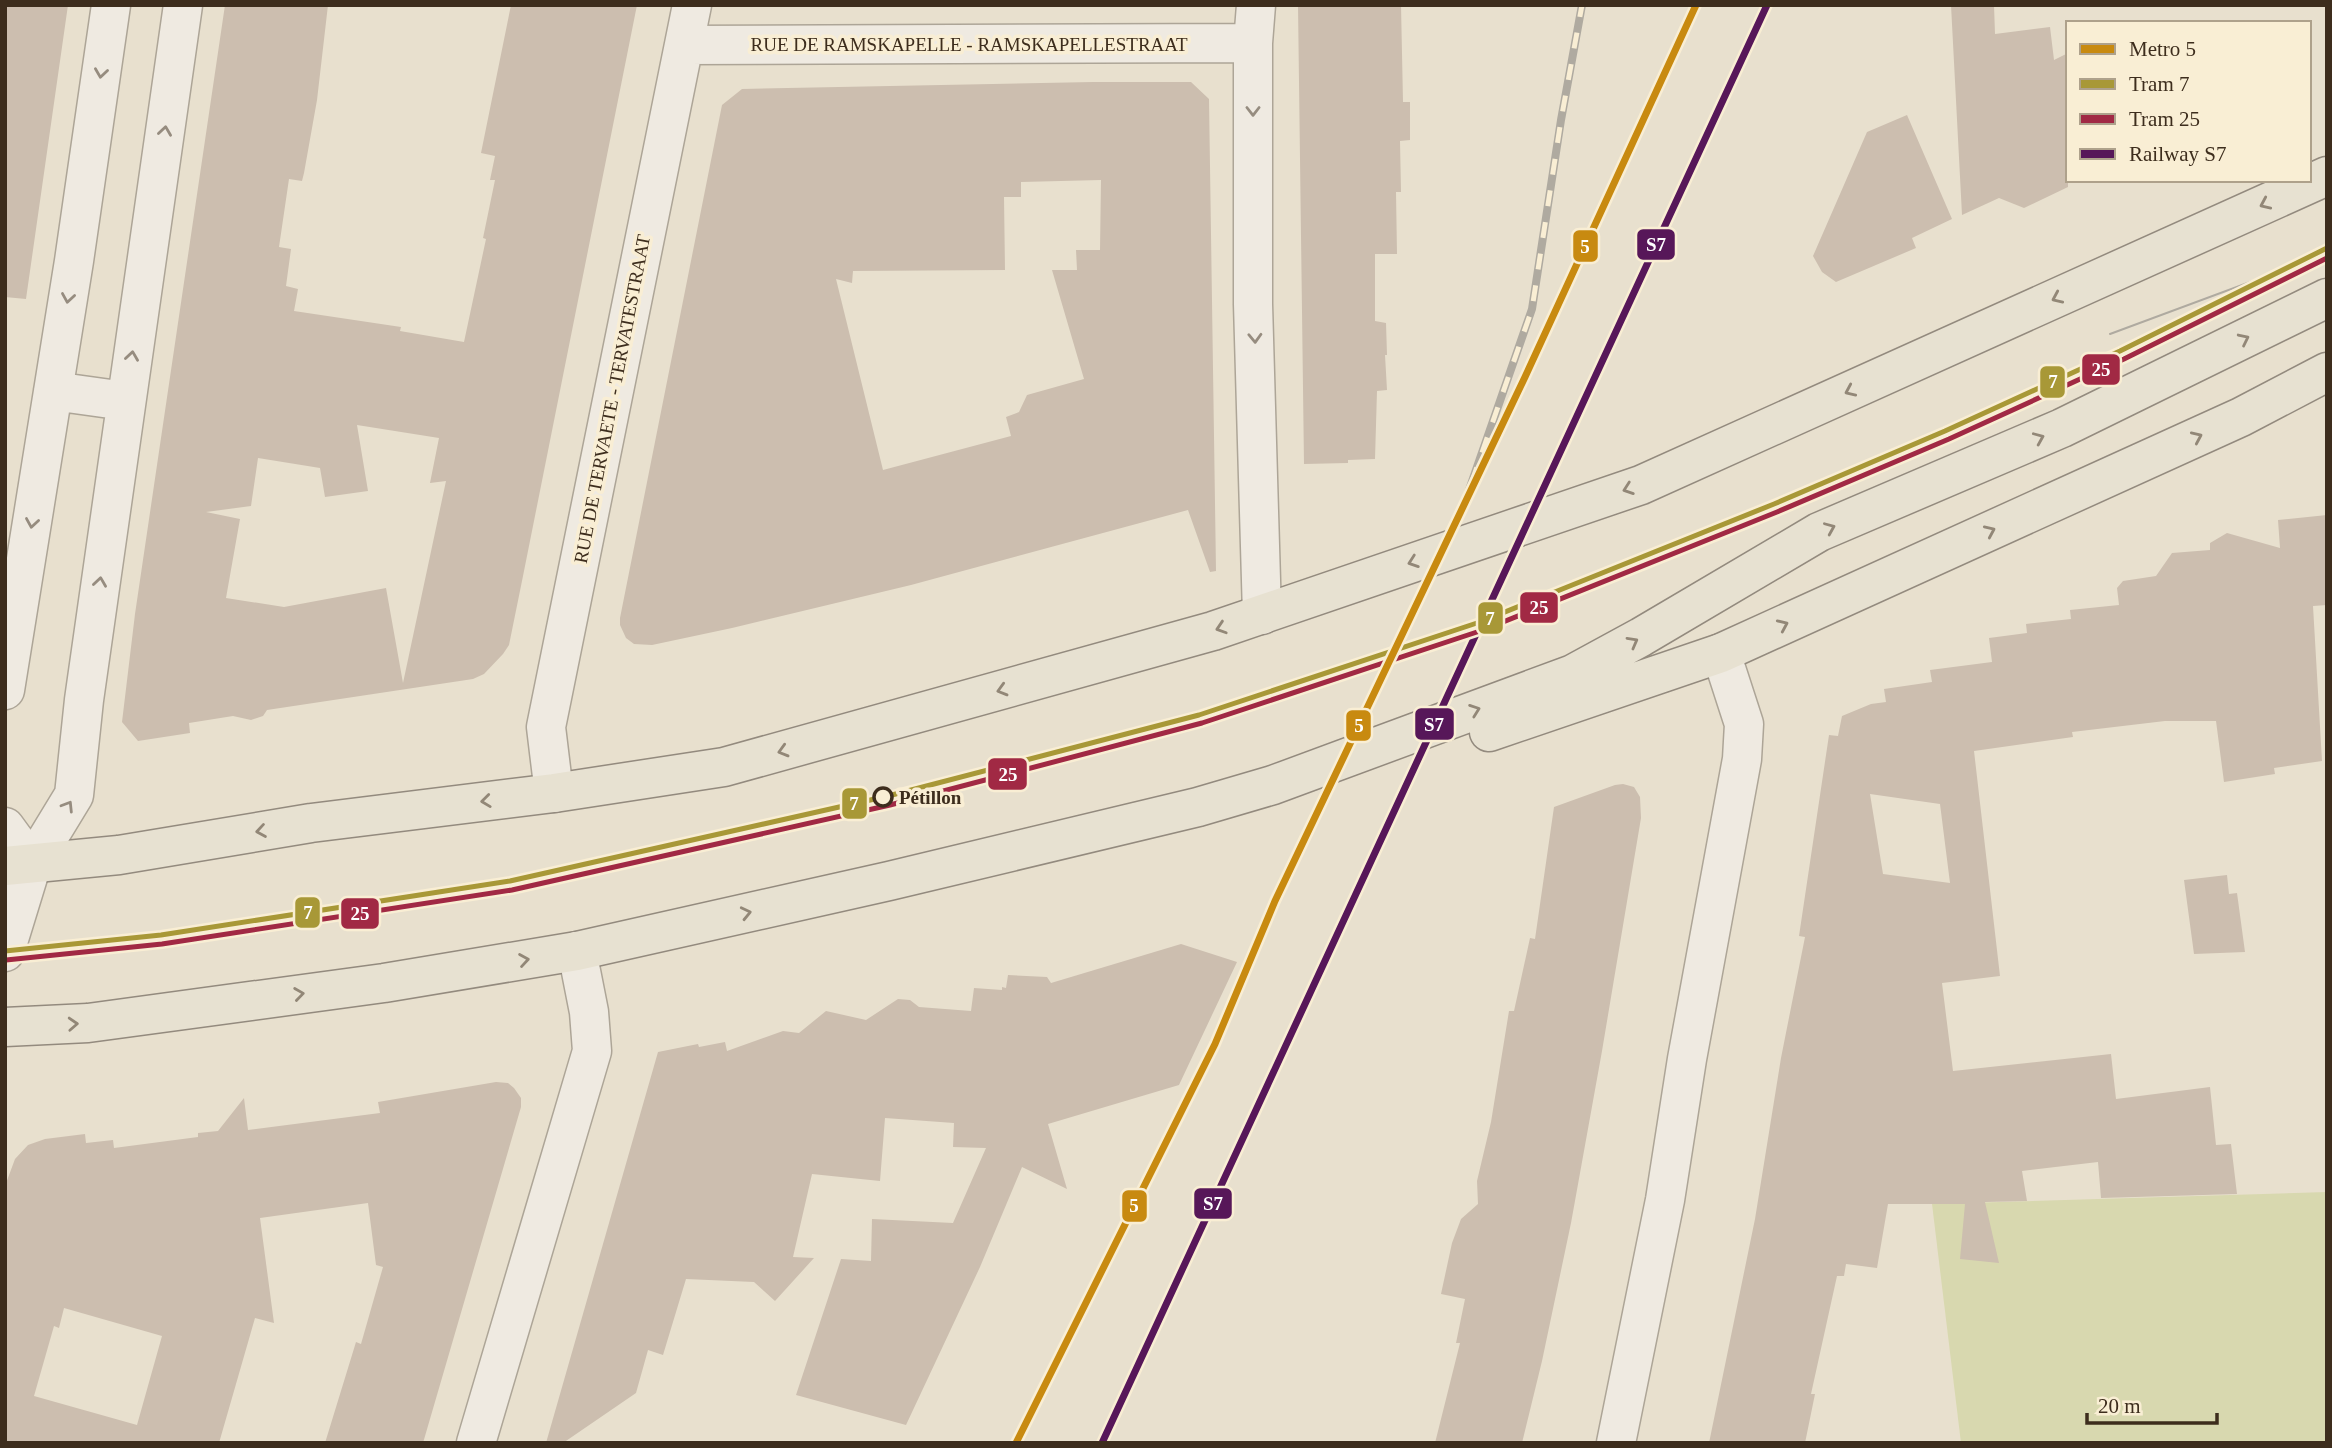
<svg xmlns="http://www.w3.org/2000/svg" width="2332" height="1448" font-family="Georgia,serif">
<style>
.green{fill:#d8d8af}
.building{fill:#ccbeaf;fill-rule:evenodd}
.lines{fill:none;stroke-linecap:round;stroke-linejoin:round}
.minor-casing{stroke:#ada597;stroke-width:41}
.major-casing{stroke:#938a7e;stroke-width:41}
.minor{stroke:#efeae1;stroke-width:38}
.major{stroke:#e7e1d1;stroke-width:38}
.tram{stroke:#afaaa0;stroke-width:2}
.rail-casing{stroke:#afaaa0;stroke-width:8}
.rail{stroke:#f9eed4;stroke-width:5;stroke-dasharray:16;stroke-linecap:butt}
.rail-1-casing{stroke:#f9eed4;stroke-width:12}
.rail-1{stroke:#571759;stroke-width:7}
.tram-1-casing{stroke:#f9eed4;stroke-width:10}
.tram-2-casing{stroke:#f9eed4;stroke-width:10}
.tram-1{stroke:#a89837;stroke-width:5}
.tram-2{stroke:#a12944;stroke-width:5}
.metro-1-casing{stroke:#f9eed4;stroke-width:12}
.metro-1{stroke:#c88a10;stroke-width:7}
.oneway{stroke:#968c7f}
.oneway2{stroke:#928777}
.stop-dot{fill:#f9eed4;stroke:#3d2d1d;stroke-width:3.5}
.labels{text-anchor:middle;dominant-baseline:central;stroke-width:7;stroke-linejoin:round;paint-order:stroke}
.street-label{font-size:19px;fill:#3d2d1d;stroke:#f9eed4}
.stop-label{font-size:19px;font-weight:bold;fill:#3d2d1d;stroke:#f9eed4;text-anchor:start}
.line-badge{stroke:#f9eed4;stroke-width:2.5}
.badge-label{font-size:19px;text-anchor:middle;font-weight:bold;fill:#fff}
</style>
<rect width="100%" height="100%" fill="#e8e0ce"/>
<path class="green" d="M2327 1192V1443H1961L1932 1204Z"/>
<path class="building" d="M5 5H68L26 299 5 297Z
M225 5H328L317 100 304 173 302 181 289 179 279 247 291 249 286 286 298 289 294 311 401 327 400 331 464 342 486 239 483 238 495 180H490L495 156 481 153 511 5H637L523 576 509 645 503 654 484 674 473 679 267 710 263 716 251 720 233 716 189 723 190 733 138 741 122 722 135 614ZM357 425 439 438 430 483 446 481 403 683 386 588 284 607 226 598 240 519 206 512 251 506 258 458 320 468 325 497 368 491Z
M1298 5H1401L1403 102H1410V140L1400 141 1401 192H1396L1397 254H1375V321L1386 323 1387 355H1385L1387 390 1377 391 1375 459 1348 460V463L1304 464Z
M1951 5H1994L1995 34 2050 27 2054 60 2068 53V187L2024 208 1999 198 1962 215Z
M1093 82H1191L1209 99 1216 571 1210 572 1188 510 911 585 732 628 652 645 634 644 626 638 620 625V618L722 105 742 89ZM1101 180 1100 250H1076L1077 270H1052L1084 379 1027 395 1019 412 1006 417 1011 436 883 470 836 279 852 283 853 271 1005 270 1004 197H1021V182Z
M1907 115 1952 219 1912 238 1916 248 1836 282 1822 272 1813 256 1867 132Z
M2327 515V605L2313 606 2322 761 2274 768 2275 774 2224 782 2216 721H2165L2072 732 2073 737 1974 751 2000 976 1942 983 1953 1071 2111 1054 2116 1099 2210 1087 2216 1145 2231 1144 2237 1194 2101 1198 2098 1162 2022 1171 2027 1201 1985 1202 1999 1263 1960 1259 1965 1204H1888L1877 1268 1846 1264 1844 1276H1837L1811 1394H1815L1805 1443H1709L1755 1219 1781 1058 1805 937 1799 936 1829 735 1838 736 1842 716 1871 704 1886 702 1884 689 1932 682 1930 670 1992 662 1989 638 2027 633 2026 624 2071 619 2070 610 2119 605 2117 588 2123 581 2156 576 2172 553 2210 550V543L2227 533 2280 548 2278 520ZM1870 794 1940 804 1950 883 1883 874Z
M1623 784 1634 787 1640 797 1641 818 1602 1051 1571 1223 1542 1361 1522 1443H1435L1460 1343H1456L1465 1299 1441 1294 1452 1243 1461 1219 1478 1204 1477 1181 1491 1122 1509 1011H1514L1530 938 1535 939 1554 807 1615 785Z
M2227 875 2229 894 2237 893 2245 952 2194 954 2184 880Z
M1181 944 1237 962 1179 1085 1048 1124 1067 1189 1022 1167 980 1267 906 1425 796 1395 841 1259 871 1261 872 1219 953 1223 986 1148 953 1147 954 1123 885 1118 880 1181 812 1174 793 1257 814 1258 775 1301 754 1282 686 1279 663 1355 648 1350 636 1393 563 1443H546L658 1052 698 1044 699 1047 725 1042 727 1051 783 1031 799 1033 826 1011 866 1020 898 999 910 1000 919 1007 971 1011 974 988 1002 990V987L1006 988 1008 975 1047 977 1051 983Z
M496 1082 508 1083 514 1088 521 1098V1107L423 1443H325L356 1342 361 1344 383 1267 376 1265 368 1203 260 1218 274 1323 255 1318 219 1443H5V1186L15 1159 28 1145 45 1139 85 1134 86 1143 113 1140 114 1148 198 1137V1133L218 1131 244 1098 248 1130 380 1113 378 1102ZM64 1308 162 1336 137 1425 34 1396 54 1326 59 1328Z"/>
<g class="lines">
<g class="minor-casing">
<path id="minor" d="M1256 5 1253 43V304L1262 615
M684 45 1253 43
M53 391 125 401
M5 690 74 261 111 5
M554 793 546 727 692 5
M5 827 32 864
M5 952 32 864 74 795 84 700 183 5
M476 1443 592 1051 589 1012 577 951
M1616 1443 1665 1200 1687 1059 1742 759 1744 724 1721 653"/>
</g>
<g class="major-casing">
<path id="major" d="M1489 732 1721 653 2241 417 2327 372
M5 866 119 855 311 823 554 793 724 767 1213 631 1641 485 2327 176
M5 1027 88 1023 384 983 577 951 889 881 1198 807 1273 785 1573 674 1641 637 1819 532 2062 428 2327 298"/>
</g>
<use href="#minor" class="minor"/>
<use href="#major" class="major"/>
<path class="tram" d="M2110 334 2288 268"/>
<g class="rail-casing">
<path id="rail" d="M1461 513 1532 309 1561 120 1582 5"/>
</g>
<use href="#rail" class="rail"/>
<g class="rail-1-casing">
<path id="rail-1" d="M1102 1443 1767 5"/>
</g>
<use href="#rail-1" class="rail-1"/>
<g class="tram-1-casing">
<path id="tram-1" d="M5 951 161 935 510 881 888 796 1199 715 1480 622 1774 504 1945 431 2120 351 2327 248"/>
</g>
<g class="tram-2-casing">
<path id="tram-2" d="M6 960 162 944 512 890 890 805 1202 723 1483 630 1777 512 1949 439 2124 359 2327 258"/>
</g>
<use href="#tram-1" class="tram-1"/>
<use href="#tram-2" class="tram-2"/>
<g class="metro-1-casing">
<path id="metro-1" d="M1016 1443 1215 1044 1275 901 1525 377 1696 5"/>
</g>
<use href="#metro-1" class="metro-1"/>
</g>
<defs><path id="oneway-chevron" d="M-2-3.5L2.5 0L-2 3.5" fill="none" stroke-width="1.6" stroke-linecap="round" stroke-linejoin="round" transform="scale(1.75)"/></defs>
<g class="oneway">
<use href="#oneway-chevron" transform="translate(101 73) rotate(98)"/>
<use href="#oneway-chevron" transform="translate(1253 111) rotate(90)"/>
<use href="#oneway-chevron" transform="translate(165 131) rotate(-82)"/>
<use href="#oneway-chevron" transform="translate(68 298) rotate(99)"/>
<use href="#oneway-chevron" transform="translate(1255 338) rotate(88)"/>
<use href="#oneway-chevron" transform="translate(132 356) rotate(-82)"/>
<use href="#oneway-chevron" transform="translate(32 523) rotate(99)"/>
<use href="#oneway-chevron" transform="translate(100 582) rotate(-82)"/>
<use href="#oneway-chevron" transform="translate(68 806) rotate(-58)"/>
</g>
<g class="oneway2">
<use href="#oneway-chevron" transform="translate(2265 204) rotate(156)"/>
<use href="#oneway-chevron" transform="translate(2057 298) rotate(156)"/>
<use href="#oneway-chevron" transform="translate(2244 339) rotate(-26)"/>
<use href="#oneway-chevron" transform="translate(1850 391) rotate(156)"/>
<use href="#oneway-chevron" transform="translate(2197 437) rotate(-24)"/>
<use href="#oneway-chevron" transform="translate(2039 438) rotate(-23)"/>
<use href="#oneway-chevron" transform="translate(1628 489) rotate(161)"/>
<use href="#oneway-chevron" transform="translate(1830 528) rotate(-23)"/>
<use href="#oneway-chevron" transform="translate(1990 531) rotate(-24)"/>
<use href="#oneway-chevron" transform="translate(1413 562) rotate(161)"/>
<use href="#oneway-chevron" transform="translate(1783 625) rotate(-24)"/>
<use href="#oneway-chevron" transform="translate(1221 628) rotate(162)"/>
<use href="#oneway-chevron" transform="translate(1633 642) rotate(-29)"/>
<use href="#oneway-chevron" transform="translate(1002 690) rotate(164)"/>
<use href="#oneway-chevron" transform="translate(1475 710) rotate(-20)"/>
<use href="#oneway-chevron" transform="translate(783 751) rotate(164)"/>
<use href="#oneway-chevron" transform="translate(486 801) rotate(173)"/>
<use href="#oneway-chevron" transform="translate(261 831) rotate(171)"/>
<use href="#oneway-chevron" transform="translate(746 913) rotate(-13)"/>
<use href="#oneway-chevron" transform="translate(524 960) rotate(-9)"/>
<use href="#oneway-chevron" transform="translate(299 994) rotate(-8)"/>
<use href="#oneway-chevron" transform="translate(73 1024) rotate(-3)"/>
</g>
<circle class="stop-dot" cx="883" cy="797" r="9"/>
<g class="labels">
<g class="street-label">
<text x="969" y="44">RUE DE RAMSKAPELLE - RAMSKAPELLESTRAAT</text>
<text transform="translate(612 399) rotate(-79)">RUE DE TERVAETE - TERVATESTRAAT</text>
</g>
<g class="stop-label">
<text x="899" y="797">Pétillon</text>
</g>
</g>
<g class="line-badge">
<rect x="1636" y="228" width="40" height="33" rx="7" fill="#571759"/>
<rect x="1572" y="229" width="27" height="34" rx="7" fill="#c88a10"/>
<rect x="2081" y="353" width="40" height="33" rx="7" fill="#a12944"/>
<rect x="2039" y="365" width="27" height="34" rx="7" fill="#a89837"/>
<rect x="1519" y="591" width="40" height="33" rx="7" fill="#a12944"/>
<rect x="1477" y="601" width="27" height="34" rx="7" fill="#a89837"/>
<rect x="1414" y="707" width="41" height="34" rx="7" fill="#571759"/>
<rect x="1345" y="709" width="27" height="33" rx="7" fill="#c88a10"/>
<rect x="987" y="757" width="41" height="34" rx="7" fill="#a12944"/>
<rect x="841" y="787" width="27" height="33" rx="7" fill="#a89837"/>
<rect x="294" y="896" width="27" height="33" rx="7" fill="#a89837"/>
<rect x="340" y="897" width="40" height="33" rx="7" fill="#a12944"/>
<rect x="1193" y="1187" width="40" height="33" rx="7" fill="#571759"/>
<rect x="1121" y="1189" width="27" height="34" rx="7" fill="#c88a10"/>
</g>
<g class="badge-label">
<text x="1656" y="251">S7</text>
<text x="1585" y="253">5</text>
<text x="2101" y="376">25</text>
<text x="2053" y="388">7</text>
<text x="1539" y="614">25</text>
<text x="1490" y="625">7</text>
<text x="1434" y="731">S7</text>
<text x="1359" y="732">5</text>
<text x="1008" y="781">25</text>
<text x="854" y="810">7</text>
<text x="308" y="919">7</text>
<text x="360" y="920">25</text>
<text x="1213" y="1210">S7</text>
<text x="1134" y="1212">5</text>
</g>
<rect width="2332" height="1448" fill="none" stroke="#3d2d1d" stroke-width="14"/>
<rect x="2066" y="21" width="245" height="161" fill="#f9eed4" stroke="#aea18b" stroke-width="2"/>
<rect x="2080" y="44" width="35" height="10" fill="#c88a10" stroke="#aea18b" stroke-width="2"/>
<text x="2129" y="56" font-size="21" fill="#3d2d1d">Metro 5</text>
<rect x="2080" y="79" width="35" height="10" fill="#a89837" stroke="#aea18b" stroke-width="2"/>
<text x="2129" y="91" font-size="21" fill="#3d2d1d">Tram 7</text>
<rect x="2080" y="114" width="35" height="10" fill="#a12944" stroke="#aea18b" stroke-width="2"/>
<text x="2129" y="126" font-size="21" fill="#3d2d1d">Tram 25</text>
<rect x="2080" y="149" width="35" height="10" fill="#571759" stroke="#aea18b" stroke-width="2"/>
<text x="2129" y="161" font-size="21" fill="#3d2d1d">Railway S7</text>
<path d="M2087 1413v10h130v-10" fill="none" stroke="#3d2d1d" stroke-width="3.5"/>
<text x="2098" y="1413" font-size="21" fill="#3d2d1d" stroke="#f9eed4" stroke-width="5" paint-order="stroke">20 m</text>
</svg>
